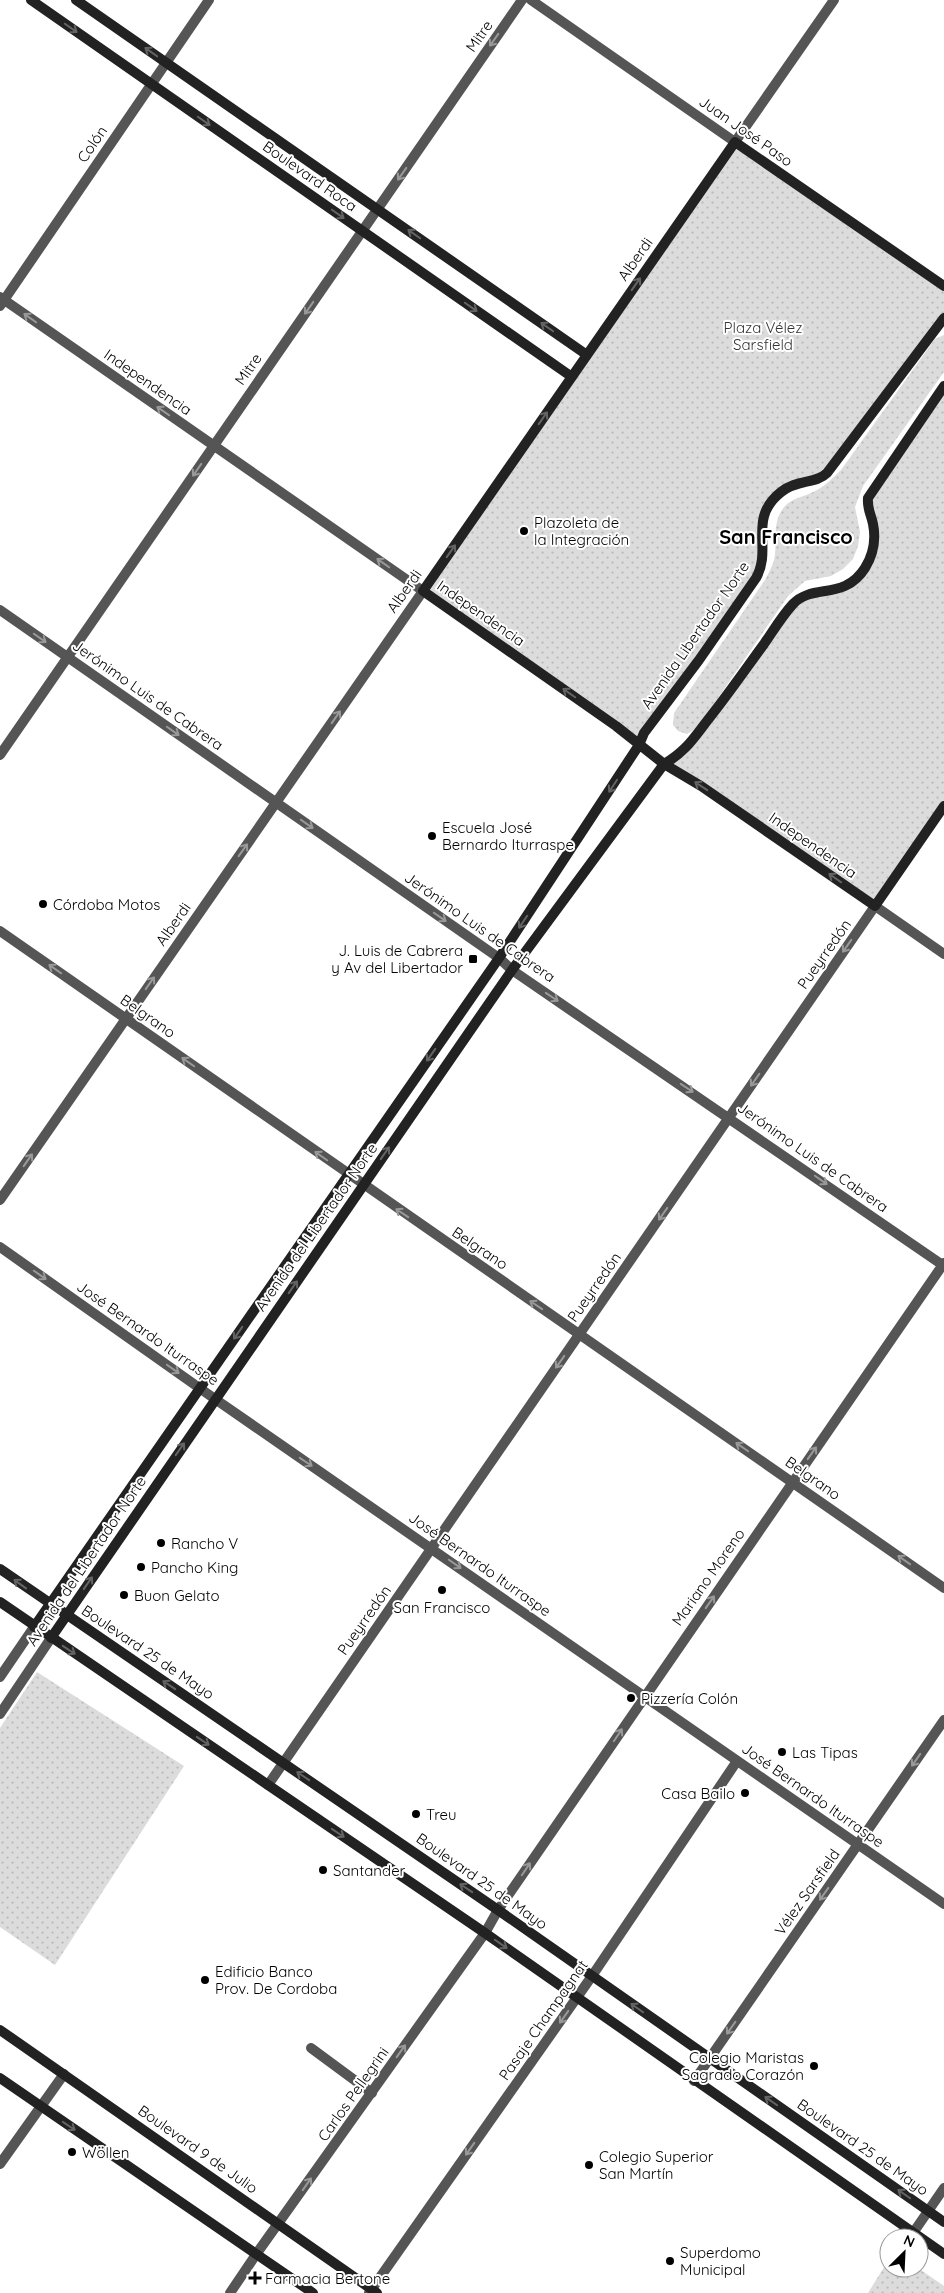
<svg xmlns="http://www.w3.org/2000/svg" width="944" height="2293" font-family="Quicksand,sans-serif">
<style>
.grass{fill:url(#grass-dots)}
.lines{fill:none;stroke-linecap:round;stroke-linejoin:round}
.service{stroke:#555;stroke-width:10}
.minor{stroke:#555;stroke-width:10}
.tertiary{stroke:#555;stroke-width:10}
.secondary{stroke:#222;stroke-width:10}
.oneway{stroke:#646464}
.oneway2{stroke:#999}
.poi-dot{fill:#000;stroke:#fff;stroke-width:2}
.labels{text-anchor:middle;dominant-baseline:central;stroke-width:4;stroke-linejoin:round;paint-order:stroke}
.street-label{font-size:15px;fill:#000;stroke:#fff}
.park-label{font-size:15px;fill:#333;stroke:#fff}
.poi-label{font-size:15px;fill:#000;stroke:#fff;text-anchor:start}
.district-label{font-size:20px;font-weight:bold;fill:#000;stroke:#fff}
</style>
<defs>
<pattern id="grass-dots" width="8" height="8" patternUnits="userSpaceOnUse" patternTransform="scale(1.25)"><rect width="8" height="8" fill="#dcdcdc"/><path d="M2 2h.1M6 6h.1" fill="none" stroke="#bbb" stroke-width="1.8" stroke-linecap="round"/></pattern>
</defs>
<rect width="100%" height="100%" fill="#fff"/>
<path class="grass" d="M735 142 944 286V318L827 473 807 480 768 508 762 566 639 745 423 591Z
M944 335V372L863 486 855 507 860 532 858 546 853 559 843 569 831 576 805 581 788 596 698 727 687 734 678 731 673 725 674 713 765 580C769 572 774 564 775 555 777 537 772 521 785 506 793 498 803 497 813 492 824 487 832 479 841 470L935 339Z
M944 386V806L875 906 664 764 681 754 793 604 841 588 872 555 867 507Z
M37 1672 184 1766 55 1965 0 1927V1728Z
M889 2259V2268H918L944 2286V2293H868Z"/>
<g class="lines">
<path class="service" d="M311 2048 372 2093"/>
<path class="minor" d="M531 0 735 142 834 0
M0 297 423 591 0 1200
M0 306 209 0
M0 610 499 958 512 970 944 1266
M0 755 522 0
M0 931 944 1588
M0 1247 215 1399 944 1904
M0 1677 34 1627
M0 1714 51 1638
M268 1785 875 906 944 954
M498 1910 944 1263
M592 1976 737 1761
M694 2081 944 1720
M0 2164 64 2074
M913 2233 944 2188
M230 2293 257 2253"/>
<path class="tertiary" d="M257 2253 485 1933 498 1910
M369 2293 592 1976"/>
<path class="secondary" d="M31 0 572 377
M76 0 587 355
M944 286 735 142 423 591 616 726 664 764 701 786 875 906 944 806
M0 1569 498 1910 944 2222
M0 1602 485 1933 944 2254
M34 1627 499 958 639 745 644 733 699 660 756 578C773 548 747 519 781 492 797 479 816 484 827 473L944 318
M51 1638 512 970 664 764C685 752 693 739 707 721 727 696 745 670 764 644 773 631 782 616 793 604 813 583 844 601 865 568 873 555 876 539 873 524 871 514 867 509 868 498L944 386
M0 2030 377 2293
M0 2078 313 2293"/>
</g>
<defs><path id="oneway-shaft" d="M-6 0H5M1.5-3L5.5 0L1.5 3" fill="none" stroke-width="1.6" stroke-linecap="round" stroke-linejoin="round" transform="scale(1.25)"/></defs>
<g class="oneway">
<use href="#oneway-shaft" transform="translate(71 28) rotate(35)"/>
<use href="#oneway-shaft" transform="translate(151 52) rotate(-145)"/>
<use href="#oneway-shaft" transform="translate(204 121) rotate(35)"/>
<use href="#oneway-shaft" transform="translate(338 214) rotate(35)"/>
<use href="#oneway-shaft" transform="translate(414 234) rotate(-145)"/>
<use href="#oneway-shaft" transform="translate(636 284) rotate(-55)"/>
<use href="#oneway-shaft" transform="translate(471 307) rotate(35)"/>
<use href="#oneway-shaft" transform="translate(547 327) rotate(-145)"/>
<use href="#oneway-shaft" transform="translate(543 418) rotate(-55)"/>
<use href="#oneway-shaft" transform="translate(451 551) rotate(-55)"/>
<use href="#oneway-shaft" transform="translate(569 693) rotate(-145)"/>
<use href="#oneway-shaft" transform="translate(613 786) rotate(123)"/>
<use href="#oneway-shaft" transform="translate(701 786) rotate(-147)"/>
<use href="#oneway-shaft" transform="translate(835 878) rotate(-145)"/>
<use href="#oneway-shaft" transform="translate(523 922) rotate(124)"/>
<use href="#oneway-shaft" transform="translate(431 1055) rotate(125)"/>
<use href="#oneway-shaft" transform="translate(385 1153) rotate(-55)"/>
<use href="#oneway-shaft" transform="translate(293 1287) rotate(-55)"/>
<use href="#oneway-shaft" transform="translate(238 1333) rotate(125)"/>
<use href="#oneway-shaft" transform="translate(180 1449) rotate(-55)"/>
<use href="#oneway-shaft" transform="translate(88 1583) rotate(-55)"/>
<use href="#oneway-shaft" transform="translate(20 1584) rotate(-144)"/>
<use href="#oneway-shaft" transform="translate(69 1650) rotate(34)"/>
<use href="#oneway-shaft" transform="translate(169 1685) rotate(-146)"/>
<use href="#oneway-shaft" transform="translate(203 1741) rotate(34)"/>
<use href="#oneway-shaft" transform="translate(303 1776) rotate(-146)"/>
<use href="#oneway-shaft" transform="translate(338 1833) rotate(34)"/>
<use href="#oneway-shaft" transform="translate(466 1888) rotate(-146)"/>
<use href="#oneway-shaft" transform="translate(501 1944) rotate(35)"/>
<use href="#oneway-shaft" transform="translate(637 2008) rotate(-145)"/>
<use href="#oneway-shaft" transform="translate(771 2101) rotate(-145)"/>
<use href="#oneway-shaft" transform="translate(69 2126) rotate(34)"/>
<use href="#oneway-shaft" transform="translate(904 2194) rotate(-145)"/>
</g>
<g class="oneway2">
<use href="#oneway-shaft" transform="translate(494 40) rotate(125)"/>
<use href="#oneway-shaft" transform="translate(402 174) rotate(125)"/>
<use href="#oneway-shaft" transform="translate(309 308) rotate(125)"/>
<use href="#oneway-shaft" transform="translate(30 318) rotate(-145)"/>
<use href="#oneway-shaft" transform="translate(163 411) rotate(-145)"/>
<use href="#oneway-shaft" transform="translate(197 470) rotate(125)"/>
<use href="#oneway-shaft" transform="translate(383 563) rotate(-145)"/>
<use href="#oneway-shaft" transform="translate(40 638) rotate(35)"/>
<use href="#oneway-shaft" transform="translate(336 717) rotate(-55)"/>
<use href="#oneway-shaft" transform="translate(173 731) rotate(35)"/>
<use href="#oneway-shaft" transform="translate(307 824) rotate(35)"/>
<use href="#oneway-shaft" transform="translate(243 850) rotate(-55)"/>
<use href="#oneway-shaft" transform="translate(440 917) rotate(35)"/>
<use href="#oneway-shaft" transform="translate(847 946) rotate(125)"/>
<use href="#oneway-shaft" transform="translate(55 969) rotate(-145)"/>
<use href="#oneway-shaft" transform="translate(150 983) rotate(-55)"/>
<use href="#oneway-shaft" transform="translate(552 997) rotate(34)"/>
<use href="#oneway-shaft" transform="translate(188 1062) rotate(-145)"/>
<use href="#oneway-shaft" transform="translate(755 1080) rotate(125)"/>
<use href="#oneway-shaft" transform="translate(687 1088) rotate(34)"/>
<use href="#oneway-shaft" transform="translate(321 1156) rotate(-145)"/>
<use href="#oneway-shaft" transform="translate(28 1160) rotate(-55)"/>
<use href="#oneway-shaft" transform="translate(821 1180) rotate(35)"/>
<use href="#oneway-shaft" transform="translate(402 1213) rotate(-146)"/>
<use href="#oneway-shaft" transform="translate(663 1214) rotate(125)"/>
<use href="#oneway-shaft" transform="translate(40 1275) rotate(35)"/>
<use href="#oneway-shaft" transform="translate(536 1305) rotate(-146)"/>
<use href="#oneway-shaft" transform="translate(560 1362) rotate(125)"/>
<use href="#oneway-shaft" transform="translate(173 1369) rotate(35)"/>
<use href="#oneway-shaft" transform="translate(742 1447) rotate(-145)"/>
<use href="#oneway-shaft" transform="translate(812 1453) rotate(-55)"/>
<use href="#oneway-shaft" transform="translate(306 1462) rotate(34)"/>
<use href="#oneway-shaft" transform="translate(904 1560) rotate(-145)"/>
<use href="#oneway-shaft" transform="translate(455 1564) rotate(35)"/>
<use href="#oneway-shaft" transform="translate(710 1602) rotate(-55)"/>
<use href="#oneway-shaft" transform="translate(618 1735) rotate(-56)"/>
<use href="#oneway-shaft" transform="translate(916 1760) rotate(125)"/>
<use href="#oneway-shaft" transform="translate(526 1869) rotate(-56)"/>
<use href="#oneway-shaft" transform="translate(824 1894) rotate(125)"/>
<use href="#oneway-shaft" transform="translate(564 2017) rotate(125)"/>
<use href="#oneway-shaft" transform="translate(731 2028) rotate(125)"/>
<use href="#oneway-shaft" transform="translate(401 2051) rotate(-55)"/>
<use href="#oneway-shaft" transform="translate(470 2149) rotate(125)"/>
<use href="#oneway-shaft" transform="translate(307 2184) rotate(-55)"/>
</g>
<g class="poi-dot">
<circle cx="524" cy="531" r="5"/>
<circle cx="432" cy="836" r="5"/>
<circle cx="43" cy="904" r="5"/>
<rect x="468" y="954" width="10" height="10" rx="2.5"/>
<circle cx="161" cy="1543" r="5"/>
<circle cx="141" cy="1567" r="5"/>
<circle cx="442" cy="1590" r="5"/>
<circle cx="124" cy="1595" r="5"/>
<circle cx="631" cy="1698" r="5"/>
<circle cx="782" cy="1752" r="5"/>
<circle cx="745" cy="1793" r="5"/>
<circle cx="416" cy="1814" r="5"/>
<circle cx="323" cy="1870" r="5"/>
<circle cx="205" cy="1980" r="5"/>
<circle cx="814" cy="2066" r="5"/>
<circle cx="72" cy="2152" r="5"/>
<circle cx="589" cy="2165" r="5"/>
<circle cx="670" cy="2261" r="5"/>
<path d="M252.5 2270.5h5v5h5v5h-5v5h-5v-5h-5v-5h5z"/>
</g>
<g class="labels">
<g class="street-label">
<text transform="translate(479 36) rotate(-55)">Mitre</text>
<text transform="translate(746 131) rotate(35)">Juan José Paso</text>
<text transform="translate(92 144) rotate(-56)">Colón</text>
<text transform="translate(310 176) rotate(35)">Boulevard Roca</text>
<text transform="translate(635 259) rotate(-55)">Alberdi</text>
<text transform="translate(248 369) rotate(-55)">Mitre</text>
<text transform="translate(148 382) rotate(35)">Independencia</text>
<text transform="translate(404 591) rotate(-55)">Alberdi</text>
<text transform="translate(481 613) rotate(35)">Independencia</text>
<text transform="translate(695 635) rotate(-55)">Avenida Libertador Norte</text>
<text transform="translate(148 695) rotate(35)">Jerónimo Luis de Cabrera</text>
<text transform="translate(813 845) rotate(35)">Independencia</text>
<text transform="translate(173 924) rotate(-55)">Alberdi</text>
<text transform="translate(480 927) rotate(35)">Jerónimo Luis de Cabrera</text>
<text transform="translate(824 954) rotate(-55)">Pueyrredón</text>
<text transform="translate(148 1016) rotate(35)">Belgrano</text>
<text transform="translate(813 1157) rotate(35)">Jerónimo Luis de Cabrera</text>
<text transform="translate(316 1227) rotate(-55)">Avenida del Libertador Norte</text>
<text transform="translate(480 1248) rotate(34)">Belgrano</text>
<text transform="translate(594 1287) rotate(-55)">Pueyrredón</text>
<text transform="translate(148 1333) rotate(35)">José Bernardo Iturraspe</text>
<text transform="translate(813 1478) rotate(35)">Belgrano</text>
<text transform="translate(86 1561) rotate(-56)">Avenida del Libertador Norte</text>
<text transform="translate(480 1564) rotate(35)">José Bernardo Iturraspe</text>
<text transform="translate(708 1577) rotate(-55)">Mariano Moreno</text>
<text transform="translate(364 1620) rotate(-55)">Pueyrredón</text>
<text transform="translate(148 1652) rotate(34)">Boulevard 25 de Mayo</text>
<text transform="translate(813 1795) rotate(35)">José Bernardo Iturraspe</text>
<text transform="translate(482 1881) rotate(35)">Boulevard 25 de Mayo</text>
<text transform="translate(807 1892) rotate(-55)">Vélez Sarsfield</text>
<text transform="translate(543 2020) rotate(-55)">Pasaje Champagnat</text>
<text transform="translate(353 2094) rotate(-55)">Carlos Pellegrini</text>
<text transform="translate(863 2147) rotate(35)">Boulevard 25 de Mayo</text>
<text transform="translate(198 2149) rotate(35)">Boulevard 9 de Julio</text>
</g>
<g class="park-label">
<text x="763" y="327">Plaza Vélez<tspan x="763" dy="17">Sarsfield</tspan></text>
</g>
<g class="poi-label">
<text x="534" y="522">Plazoleta de<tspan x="534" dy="17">la Integración</tspan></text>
<text x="442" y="827">Escuela José<tspan x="442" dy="17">Bernardo Iturraspe</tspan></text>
<text x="53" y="904">Córdoba Motos</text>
<text x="463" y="950" text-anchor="end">J. Luis de Cabrera<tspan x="463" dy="17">y Av del Libertador</tspan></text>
<text x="171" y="1543">Rancho V</text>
<text x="151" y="1567">Pancho King</text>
<text x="134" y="1595">Buon Gelato</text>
<text x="442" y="1607" text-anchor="middle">San Francisco</text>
<text x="641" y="1698">Pizzería Colón</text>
<text x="792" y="1752">Las Tipas</text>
<text x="735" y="1793" text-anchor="end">Casa Bailo</text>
<text x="426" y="1814">Treu</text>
<text x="333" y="1870">Santander</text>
<text x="215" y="1971">Edificio Banco<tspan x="215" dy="17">Prov. De Cordoba</tspan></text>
<text x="804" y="2057" text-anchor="end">Colegio Maristas<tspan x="804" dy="17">Sagrado Corazón</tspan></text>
<text x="82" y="2152">Wöllen</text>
<text x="599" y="2156">Colegio Superior<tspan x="599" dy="17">San Martín</tspan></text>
<text x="680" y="2252">Superdomo<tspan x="680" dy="17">Municipal</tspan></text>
<text x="265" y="2278">Farmacia Bertone</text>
</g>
<g class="district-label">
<text x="786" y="536">San Francisco</text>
</g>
</g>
<g transform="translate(904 2253) rotate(24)"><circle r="24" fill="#ffffff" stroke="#999999"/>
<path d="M0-4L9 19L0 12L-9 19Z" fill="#000000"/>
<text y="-8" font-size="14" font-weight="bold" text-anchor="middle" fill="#000000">N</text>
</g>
</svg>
